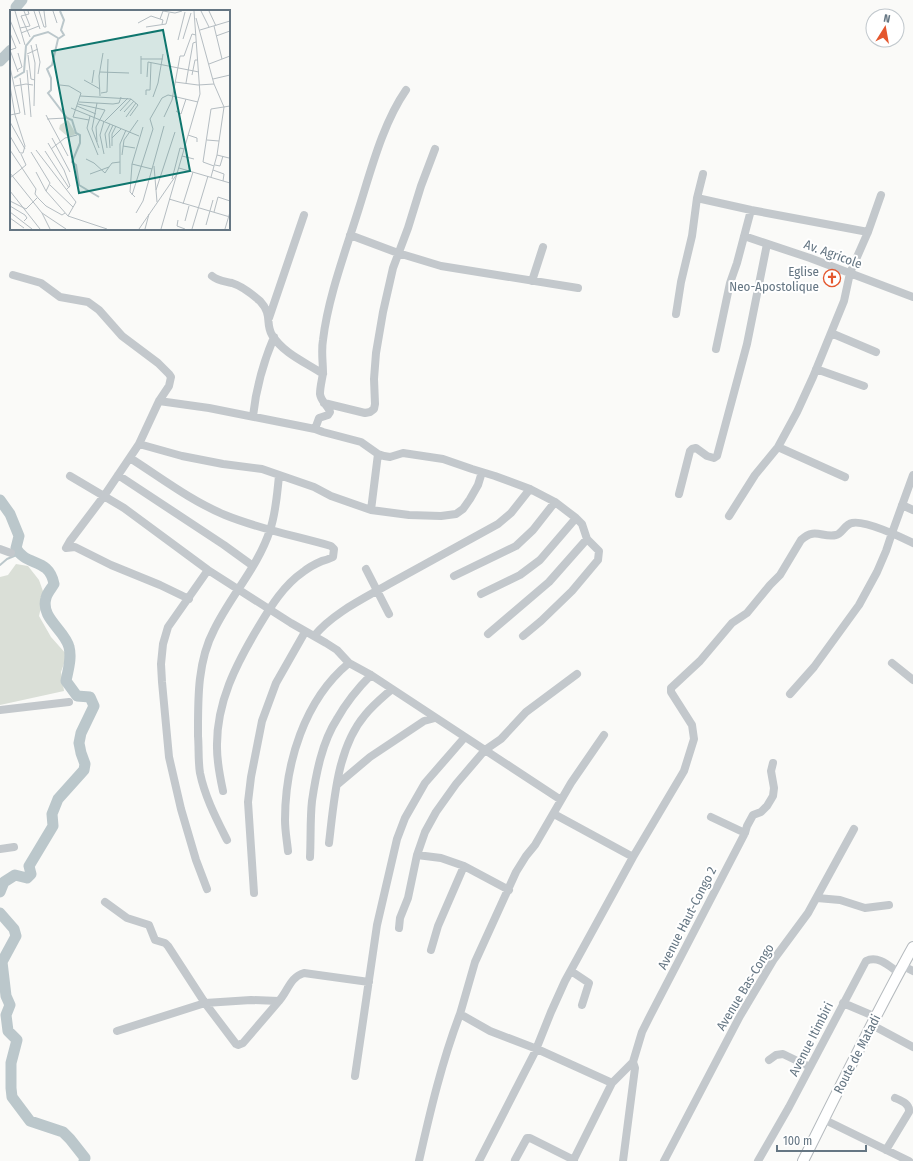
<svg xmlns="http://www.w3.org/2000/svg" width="913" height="1161" font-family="'Fira Sans Condensed',sans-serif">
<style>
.green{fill:#dadfd7}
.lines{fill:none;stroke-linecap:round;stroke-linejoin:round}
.stream{stroke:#bbc7cb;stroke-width:2}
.river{stroke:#bbc7cb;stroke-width:11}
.major-casing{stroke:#b5babe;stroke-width:12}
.minor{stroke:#c3c8cc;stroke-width:8}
.major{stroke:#fff;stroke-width:10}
.labels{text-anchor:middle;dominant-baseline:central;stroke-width:4;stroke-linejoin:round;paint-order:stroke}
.street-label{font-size:13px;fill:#657683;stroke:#fff}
.poi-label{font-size:13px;fill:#657683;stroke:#fff;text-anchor:end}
.inset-river{fill:none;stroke:#bbc7cb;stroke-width:2}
.inset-road{fill:none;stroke:#b5bdc2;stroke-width:1}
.view{fill:#0f766e;fill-opacity:0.15;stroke:#0f766e;stroke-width:2}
.inset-edge{fill:none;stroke:#657683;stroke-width:2}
</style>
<rect width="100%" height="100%" fill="#fafaf8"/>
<path class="green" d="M16 564 28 566 39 580 44 594 39 616 51 637 67 655 61 672 64 691 0 705V577L8 575Z"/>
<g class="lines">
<path class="stream" d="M0 565 7 559 19 554"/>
<path class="river" d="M16 11V7L22 0
M0 61 11 50
M0 500 10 514 19 536 16 548C26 567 49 557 54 584 51 589 47 593 46 598 40 618 65 630 69 647 72 658 68 670 66 681L77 696 90 697 94 706 81 733 79 743 81 753 85 764 84 770 58 799 52 814 53 826 29 866 31 874 27 878 15 875 4 882 0 892
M0 913 14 929 16 936 2 962 6 996 10 1005 6 1015 8 1031 17 1040 11 1063V1088L12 1097 30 1121 63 1132 70 1139 85 1158 84 1161"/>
<g class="major-casing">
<path id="major" d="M803 1161C839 1089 874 1017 913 947"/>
</g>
<path class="minor" d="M697 198 751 210 868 232
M350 235 398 253 441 266 578 288
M744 236 810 258 913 297
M13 275 41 283 60 297 88 302 99 310 122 336 158 363 169 374 171 377 169 386 159 401 139 444 104 496 70 541 66 548 75 547 111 565 160 585 189 599
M212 276C218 281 224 281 232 283 242 286 252 294 260 301 273 315 265 323 272 335 284 354 305 362 323 374
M532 281 543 247
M676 314 681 282 692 236 697 198 703 174
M269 318 304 215
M831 333 876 352
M716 349 730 283 737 263 751 210
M816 369 864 386
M159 401 209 408 315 429 323 432 361 442 378 454 384 456 390 457 403 453 443 459 472 469 495 476 530 489 555 502 576 518 582 524 587 539 599 551 598 560 572 591 541 621 523 636
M324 403 365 413 370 412 374 409 375 404 374 379 376 353 383 312 393 268 408 228 421 186 435 149
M253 416C256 389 263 363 274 337
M315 429 319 418 328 415 330 412C328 405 321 402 320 394 320 387 322 380 323 373 323 362 321 351 323 340 328 297 346 250 359 208 371 170 383 123 406 90
M139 444 182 456 223 464 262 469 314 487 331 496 371 510 409 515 441 516 456 514 463 509 470 499 478 485 482 472
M778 447 845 477
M130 458C160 477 191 501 225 515 259 529 296 536 331 546L334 549 333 557C329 559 326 560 322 561 315 564 308 568 303 572 284 585 271 606 259 626 236 664 216 703 217 748 217 763 220 777 223 791
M118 475 224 545 253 566
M70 476 124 508 208 570 291 623 326 643 337 650 349 663 371 675 561 800
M679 494 690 451 692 449 696 448 707 456 714 458 717 456 747 344 767 244
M902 505 913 510
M371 510 378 454
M729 516 755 475 778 447 797 412 813 377 844 301 850 273 868 232 881 195
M0 549 11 553
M366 569 389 614
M454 576 516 546 533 530 555 502
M481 594 520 575 540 560 576 518
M488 634 549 582 587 539
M314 636C333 613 363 599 389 584 425 564 462 544 498 524L511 513 530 489
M892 663 913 680
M790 694 814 667 859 605 877 572 886 551 892 533 913 475
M0 710 69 702
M604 735 571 783 535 845 526 856 516 872 475 962 460 1014 490 1031 537 1049 612 1083 633 1062 642 1032 650 1016 745 833 747 826 753 815 761 812 767 806 773 796 774 788 771 771 773 763
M338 784 370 757 424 721 435 718
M554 814 633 857
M711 817 745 833
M227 840C216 818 205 797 200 773 198 761 199 748 198 736 198 701 197 662 214 630 231 595 258 567 270 530 276 513 277 494 279 476
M329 843C334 801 337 748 365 715 373 705 383 697 392 689
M0 849 14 847
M288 851C287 841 285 831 285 820 285 764 304 700 349 663
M417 855 441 858 464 866 509 890
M310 857C311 838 310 819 312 801 316 774 322 742 337 719 346 703 358 688 371 675
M207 889 196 860 181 809 169 757 162 682 161 664 163 644 168 627 208 570
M254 893 248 802 251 777 262 721 276 683 305 632
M817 898 840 900 865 908 889 905
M105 902 127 918 149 925 155 940 165 943 168 946 205 1003 236 1044 238 1045 243 1043 279 1001
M399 928 400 918 408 898 417 855 425 832 436 812 456 784 485 750 501 739 526 712 577 674
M431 950 438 926 464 866
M903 966 913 971
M571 971 589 983 582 1005
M843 1003 876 1017
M872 1025 913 1047
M117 1031 205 1003 251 1000 279 1001C288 991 290 977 304 973L369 982
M769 1060 776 1055 783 1054 810 1067
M355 1076 377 925 397 839 405 818 425 783 465 737
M823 1119 909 1161
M886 1150 909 1112C910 1104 902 1101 895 1098
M515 1160 527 1138H530L574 1160
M419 1161C430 1112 442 1061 460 1014
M479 1161 535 1052 551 1012 565 981 633 857 684 771 694 739 692 725 671 692V688L700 661 732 623 747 613 770 585 780 575 801 540C815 527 822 538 836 535 842 534 845 524 852 523 865 520 901 537 913 543
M573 1161 612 1083
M623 1161 635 1068 633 1062
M664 1161 740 1016 774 959 808 913 854 829
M758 1161 789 1107 866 961C878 955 889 966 899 973"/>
<use href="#major" class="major"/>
</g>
<defs>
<g id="church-ring" transform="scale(0.9)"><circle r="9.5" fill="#fff" stroke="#e4572e" stroke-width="1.5"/><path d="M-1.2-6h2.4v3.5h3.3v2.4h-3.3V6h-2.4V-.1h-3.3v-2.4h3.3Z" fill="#e4572e"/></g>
</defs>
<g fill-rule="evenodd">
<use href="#church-ring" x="832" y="278"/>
</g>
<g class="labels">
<g class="street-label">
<text transform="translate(833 254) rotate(20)">Av. Agricole</text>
<text transform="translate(687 918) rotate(-63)">Avenue Haut-Congo 2</text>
<text transform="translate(745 987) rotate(-59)">Avenue Bas-Congo</text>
<text transform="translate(811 1039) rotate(-63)">Avenue Itimbiri</text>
<text transform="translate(857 1054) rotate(-63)">Route de Matadi</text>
</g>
<g class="poi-label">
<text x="819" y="271">Eglise<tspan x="819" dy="15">Neo-Apostolique</tspan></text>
</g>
</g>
<g transform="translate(10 10)">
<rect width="220" height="220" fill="#fafaf8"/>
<path d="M58 110 66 124 58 127 49 119 50 115Z" fill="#dadfd7"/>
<path class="inset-river" d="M50 1 54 10 51 20 54 25 48 29 42 55 37 59 41 68V80L38 83 57 108 62 110 66 123 70 125V133L62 152 66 155 69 175 89 187M4 68 14 62 16 36 24 26 38 22 48 28"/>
<path class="inset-road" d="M5 1 15 35M18 1 19 4 11 6 20 27M24 1 30 19M29 1 34 17H36L34 1M43 1 47 13M191 1 199 17M199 1 206 16M186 8 204 74 214 97 207 145 201 167M150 9 153 1 165 3 172 1M0 10 10 34M128 13 141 6 153 10 152 14M204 16 212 49M136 17 156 14 159 3M10 18 20 16 14 1M190 20 220 11M0 23 6 38 0 40M11 23 29 16M206 26 220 21M173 29 181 3M168 30 175 2M26 34 30 52 28 64M21 35 25 53 24 96M0 40 8 62M17 44 28 39M18 45 21 69 25 70M131 46V64M131 49H153M138 52 189 62M199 54 220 46M0 57 10 103 0 105M7 60 12 57 8 43M17 60 21 107M90 62 119 63M182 65 185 50H188M137 67 138 52M10 68 15 105M203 69 220 65M74 70 90 79M165 72 188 75 204 74M82 73 84 60M176 73 183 33 186 32M50 75 59 76 71 83 63 107 79 110M0 76 5 105 15 136 13 143H10L0 126M5 76 16 74 23 75M91 83 97 82 98 49M136 85V80H140L141 53M70 86 121 89 128 95 120 106M90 86 89 66 93 43M143 87 148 73 153 44M69 92 103 94 109 93 111 87M87 93 82 119 89 138M68 94 95 100 86 117 87 132M67 96 86 104M61 98 129 126M110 101 121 89M166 101 171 104 176 89M114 102 124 91M36 105 58 146M80 106 77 118 88 145M116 107 126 93M154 107 162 90 170 46H174L182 24 186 25M37 109 56 108M95 111 118 88M0 112 15 139M133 117 122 154 142 159 154 116M178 125 187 128V132M42 128 60 162M102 128 111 119M197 130 209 131M38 133 54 160 60 176 56 180M102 136V124L106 116M113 136 125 138M97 138 95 124 100 114M100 138 99 124 103 115M41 139 55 128 67 125M0 140 26 179 25 184 28 188 36 196 52 205 55 203M26 140 66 192 58 206M35 141 59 178M21 142 40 173 36 181M94 144 90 125 94 111M112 145 114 130 128 110M207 145 219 148M172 146 184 149M76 149 84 153 95 163 99 157M122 154 120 182 125 187M205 155 210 156 213 146M144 156 147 192M204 156 193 152 201 99 220 96M169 158 220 173M203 160 214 164 213 171M26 162 36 181 58 206 97 219M0 163 32 203 40 219M80 164 99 157 102 153 110 152M110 164V134L116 120M0 168 16 155 11 144M162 169 170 138 174 139M40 175 63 197M146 180 165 122M0 181 30 219M122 185 143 119 140 109 152 88 158 85 188 92M159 189 220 207M0 191 16 199 27 188M173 194 183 162M0 196 15 205 17 208 14 211M0 202 22 219M204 202 208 187 220 191M32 203 56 219M126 203 133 191 142 159M0 208 14 218M168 210 167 216 175 219M175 211 179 196M196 215 203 190M129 219 167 164M135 219 139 204M151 219 190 84 184 1M182 219 198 166M215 219 220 202"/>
<path class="view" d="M153 20 180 161 69 183 42 41Z"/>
<rect width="220" height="220" class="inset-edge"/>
</g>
<g transform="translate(885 28) rotate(11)"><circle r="19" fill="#ffffff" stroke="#c1c8cd"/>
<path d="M0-3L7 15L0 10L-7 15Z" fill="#e4572e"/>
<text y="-6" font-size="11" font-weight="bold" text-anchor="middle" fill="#657683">N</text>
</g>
<path d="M777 1145v6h89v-6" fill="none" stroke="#657683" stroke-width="2"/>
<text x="783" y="1145" font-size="12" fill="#657683" stroke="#ffffff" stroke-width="3" paint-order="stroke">100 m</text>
</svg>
